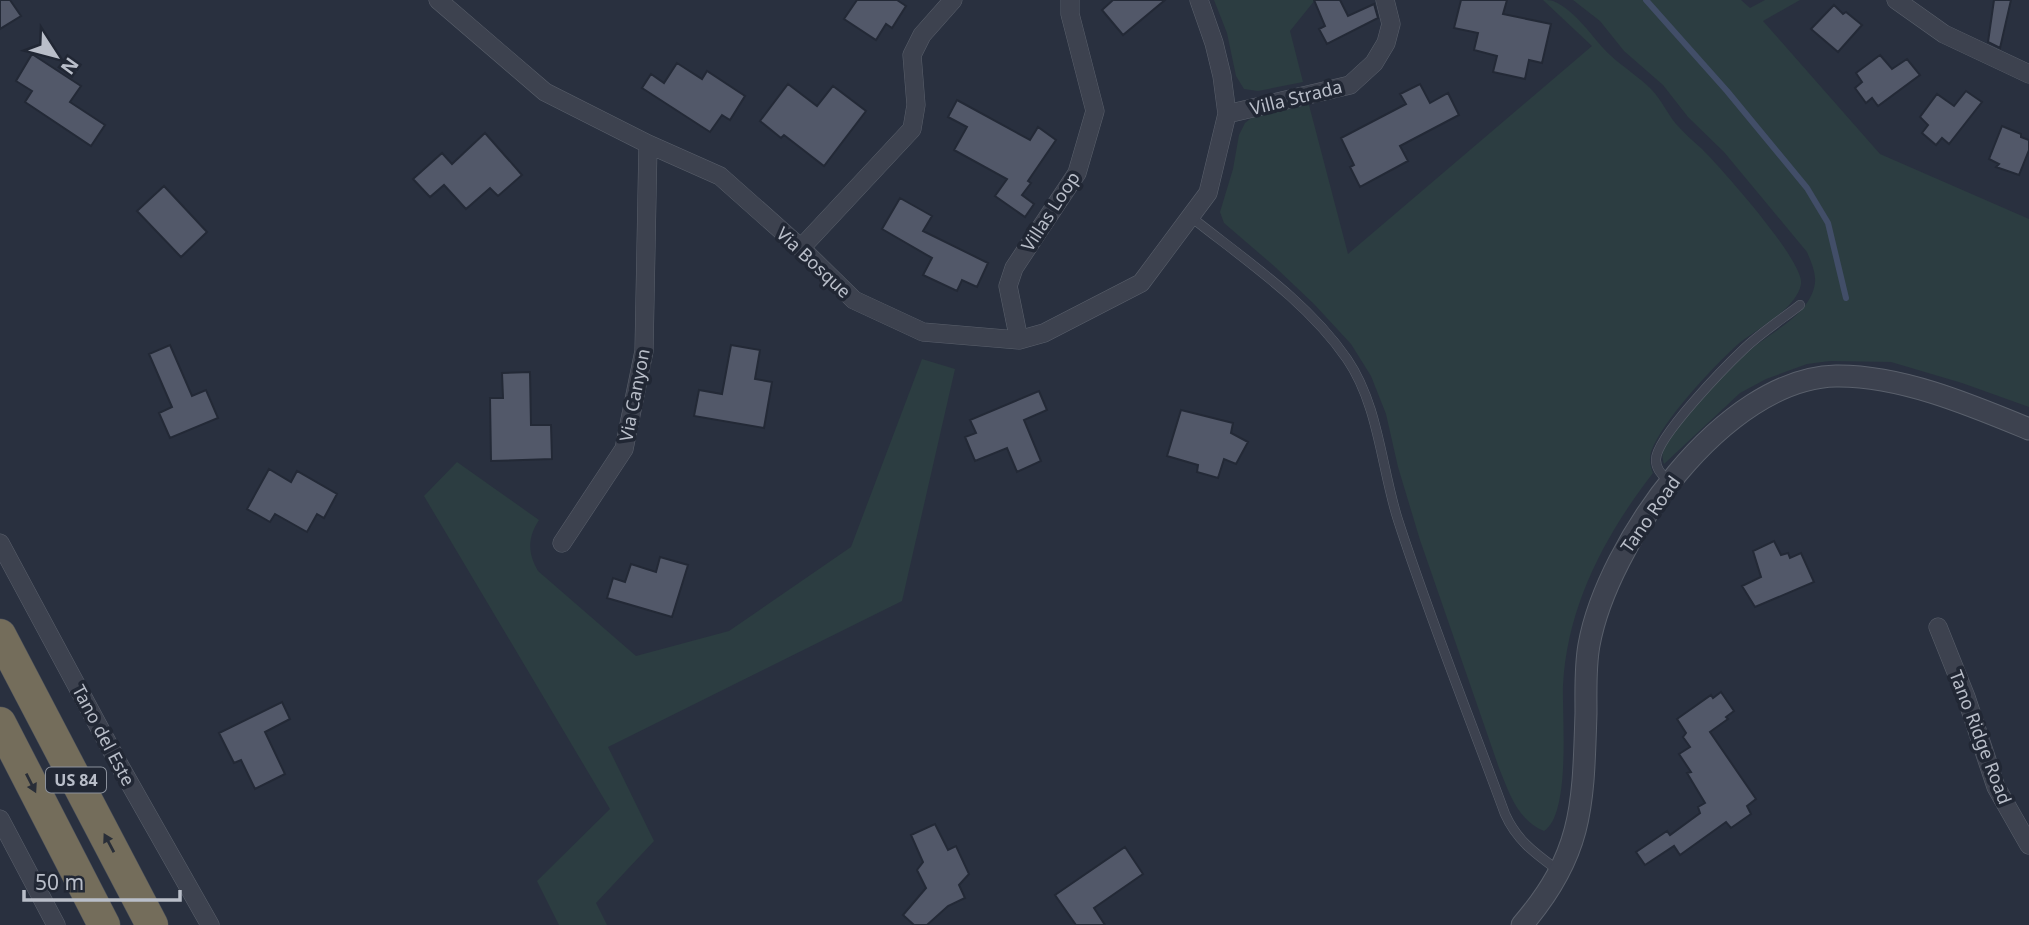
<svg xmlns="http://www.w3.org/2000/svg" width="2029" height="925" font-family="'Noto Sans',sans-serif">
<style>
.green{fill:#2c3d41}
.lines{fill:none;stroke-linecap:round;stroke-linejoin:round}
.stream{stroke:#424e68;stroke-width:6}
.building{fill:#525869;stroke:#232936;stroke-width:2}
.service-casing{stroke:#5a606c;stroke-width:10}
.minor-casing{stroke:#5a606c;stroke-width:19}
.tertiary-casing{stroke:#5a606c;stroke-width:23}
.motorway-casing{stroke:#474d59;stroke-width:33}
.service{stroke:#3d424f;stroke-width:9}
.minor{stroke:#3d424f;stroke-width:18}
.tertiary{stroke:#3d424f;stroke-width:21}
.motorway{stroke:#746d5b;stroke-width:32}
.oneway{fill:#292e38}
.labels{text-anchor:middle;dominant-baseline:central;stroke-width:7;stroke-linejoin:round;paint-order:stroke}
.shield{fill:#212734;stroke:#8b919c;stroke-width:2}
.shield-label{font-size:16px;font-weight:bold;fill:#b9bec9}
.street-label{font-size:18px;fill:#b9bec9;stroke:#212734}
</style>
<rect width="100%" height="100%" fill="#29303f"/>
<path class="green" d="M1214 0H1315L1290 31 1303 82 1258 91 1244 89 1236 76 1227 33Z
M1543 0C1546 0 1551 0 1553 1 1577 11 1593 39 1610 55 1623 67 1639 77 1651 89 1661 99 1667 113 1676 124 1684 133 1693 141 1702 149 1721 168 1805 262 1801 284 1797 309 1755 330 1737 345 1712 368 1662 421 1651 452 1649 459 1650 466 1653 473 1605 535 1567 606 1563 686 1562 717 1571 814 1544 831 1517 820 1509 792 1499 768L1420 540 1398 467 1386 414 1371 376 1351 344 1314 304 1274 266 1224 223 1220 212 1233 169 1239 135 1245 123 1255 115 1309 105 1348 254 1592 46Z
M1573 0H1741L1750 8 1765 0H1800L1763 21 1880 154 2029 219V407L1962 383 1891 362 1830 361 1807 364 1766 379 1740 393 1664 464C1662 458 1662 453 1664 448 1675 423 1727 370 1749 351 1771 331 1810 316 1815 283 1816 272 1811 262 1807 252L1724 152 1688 117 1663 85 1624 51 1600 21Z
M922 359 955 369 902 601 608 747 654 841 596 903 607 925H559L537 881 610 809 424 496 457 462 539 520C528 537 527 552 538 571L636 656 729 631 851 547Z"/>
<g class="lines">
<path class="stream" d="M1646 0 1727 91 1807 188 1828 223 1846 298"/>
</g>
<path class="building" d="M0 0H10L21 16 0 29Z
M857 0H897L906 6 892 28 886 24 876 40 844 19Z
M1113 0H1165L1123 35 1102 10Z
M1314 0H1340L1348 16 1374 4 1378 18 1327 44 1319 29 1325 26Z
M1461 0H1507L1503 14 1551 24 1542 63 1529 60 1525 79 1493 72 1497 56 1474 50 1478 33 1454 28Z
M1994 0H2011L2000 48 1988 42Z
M1834 5 1843 14 1846 12 1862 25 1838 52 1811 29Z
M32 54 81 86 70 102 105 125 91 146 25 102 32 91 16 81Z
M1880 55 1892 69 1907 59 1920 75 1878 106 1872 98 1866 103 1855 88 1862 82 1856 73Z
M677 63 702 79 707 71 745 96 730 120 722 115 710 132 642 88 651 74 664 83Z
M788 84 817 106 833 86 866 111 824 166 784 135 781 138 760 121Z
M1420 84 1430 103 1448 93 1459 115 1400 146 1408 161 1360 187 1350 167 1354 165 1341 138 1406 104 1400 94Z
M1966 91 1982 102 1949 144 1942 138 1936 145 1922 133 1928 125 1920 117 1937 94 1954 106Z
M957 100 1030 140 1038 127 1056 140 1028 181 1031 183 1022 195 1034 204 1025 217 995 196 1007 179 954 150 967 127 948 117Z
M2002 126 2021 134V137L2029 140V150L2019 175 1996 167 1999 164 1989 159Z
M485 133 522 175 498 196 490 188 466 209 444 185 430 197 413 179 442 153 452 164Z
M164 186 207 232 181 257 137 211Z
M900 198 932 216 923 231 988 263 977 287 962 280 957 291 923 275 932 258 882 229Z
M170 345 192 396 206 390 218 418 170 438 159 413 172 407 149 354Z
M731 345 760 350 755 379 772 382 764 428 694 416 699 390 722 394Z
M530 372 531 425H551L552 459 491 461 490 398H503L502 373Z
M1039 391 1047 410 1024 420 1041 461 1017 472 1007 448 975 461 965 437 976 433 970 420Z
M1181 410 1233 423 1231 433 1248 442 1236 464 1224 459 1218 478 1197 472 1198 465 1167 456Z
M269 469 291 482 297 471 337 494 324 518 317 514 307 532 275 514 270 522 247 509Z
M1774 541 1781 555 1788 553 1790 558 1801 553 1814 582 1755 607 1742 586 1761 577 1753 551Z
M660 557 688 565 672 617 607 598 613 578 625 582 631 564 656 572Z
M1721 692 1734 711 1726 717 1728 719 1710 732 1756 799 1747 806 1751 814 1731 828 1726 822 1680 855 1674 846 1645 865 1636 852 1667 831 1670 835 1700 813 1698 807 1705 803 1687 773 1691 772 1679 754 1690 747 1683 737 1686 733 1677 719 1711 695 1713 698Z
M282 702 290 719 265 732 285 774 255 789 241 760 234 763 219 733Z
M935 824 948 850 956 846 969 874 959 885 965 898 948 906 927 925H914L903 915 926 888 917 870 923 862 911 835Z
M1125 847 1143 874 1094 908 1105 925H1076L1055 895Z"/>
<g class="lines">
<g class="service-casing">
<path id="service" d="M1191 217C1245 260 1307 301 1347 359 1379 406 1381 467 1398 520 1430 619 1469 716 1505 814 1517 841 1536 854 1559 871
M1669 482C1663 475 1656 470 1656 460 1655 438 1727 365 1745 348 1762 332 1782 319 1800 305"/>
</g>
<g class="minor-casing">
<path id="minor" d="M438 0 545 92 648 144 720 176 801 248 854 300 923 332 1019 340 1044 333 1141 283 1208 193 1227 114 1222 76 1214 43 1199 0
M1896 0 1944 34 2029 74
M1227 114 1350 85 1374 63 1386 43 1391 24 1385 0
M801 248 912 129 916 105 912 55 922 35 953 0
M1019 340 1008 286 1014 268 1077 173 1095 111 1070 14V0
M0 543 121 768 210 925
M562 543 624 449 644 351 648 144
M1938 627 1966 697 1996 787 2029 845
M0 819 56 925"/>
</g>
<g class="tertiary-casing">
<path id="tertiary" d="M1522 925C1584 853 1583 804 1586 713 1586 691 1585 667 1589 645 1607 544 1724 378 1836 376 1900 375 1971 405 2029 429"/>
</g>
<g class="motorway-casing">
<path id="motorway" d="M0 635 152 925
M0 723 104 925"/>
</g>
<use href="#service" class="service"/>
<use href="#minor" class="minor"/>
<use href="#tertiary" class="tertiary"/>
<use href="#motorway" class="motorway"/>
</g>
<defs><path id="oneway-solid" d="M-6-.8H1V-3.2L6.5 0L1 3.2V.8H-6Z" transform="scale(1.75)"/></defs>
<g class="oneway">
<use href="#oneway-solid" transform="translate(31 783) rotate(63)"/>
<use href="#oneway-solid" transform="translate(109 843) rotate(-118)"/>
</g>
<g class="labels">
<rect class="shield" x="46" y="767.5" width="60" height="25" rx="5"/>
<g class="shield-label">
<text x="76" y="780">US 84</text>
</g>
<g class="street-label">
<text transform="translate(1296 97) rotate(-14)">Villa Strada</text>
<text transform="translate(1050 211) rotate(-57)">Villas Loop</text>
<text transform="translate(814 262) rotate(43)">Via Bosque</text>
<text transform="translate(634 395) rotate(-79)">Via Canyon</text>
<text transform="translate(1650 514) rotate(-55)">Tano Road</text>
<text transform="translate(104 735) rotate(62)">Tano del Este</text>
<text transform="translate(1981 737) rotate(69)">Tano Ridge Road</text>
</g>
</g>
<g transform="translate(56 56) rotate(126)" stroke="#212734" stroke-width="5" paint-order="stroke">
<path d="M0-5L12 26L0 18L-12 26Z" fill="#b9bec9"/>
<text y="-10" font-size="19" font-weight="bold" text-anchor="middle" fill="#b9bec9">N</text>
</g>
<path d="M24 890v10h156v-10" fill="none" stroke="#b9bec9" stroke-width="3.5"/>
<text x="35" y="890" font-size="21" fill="#b9bec9" stroke="#212734" stroke-width="5" paint-order="stroke">50 m</text>
</svg>
